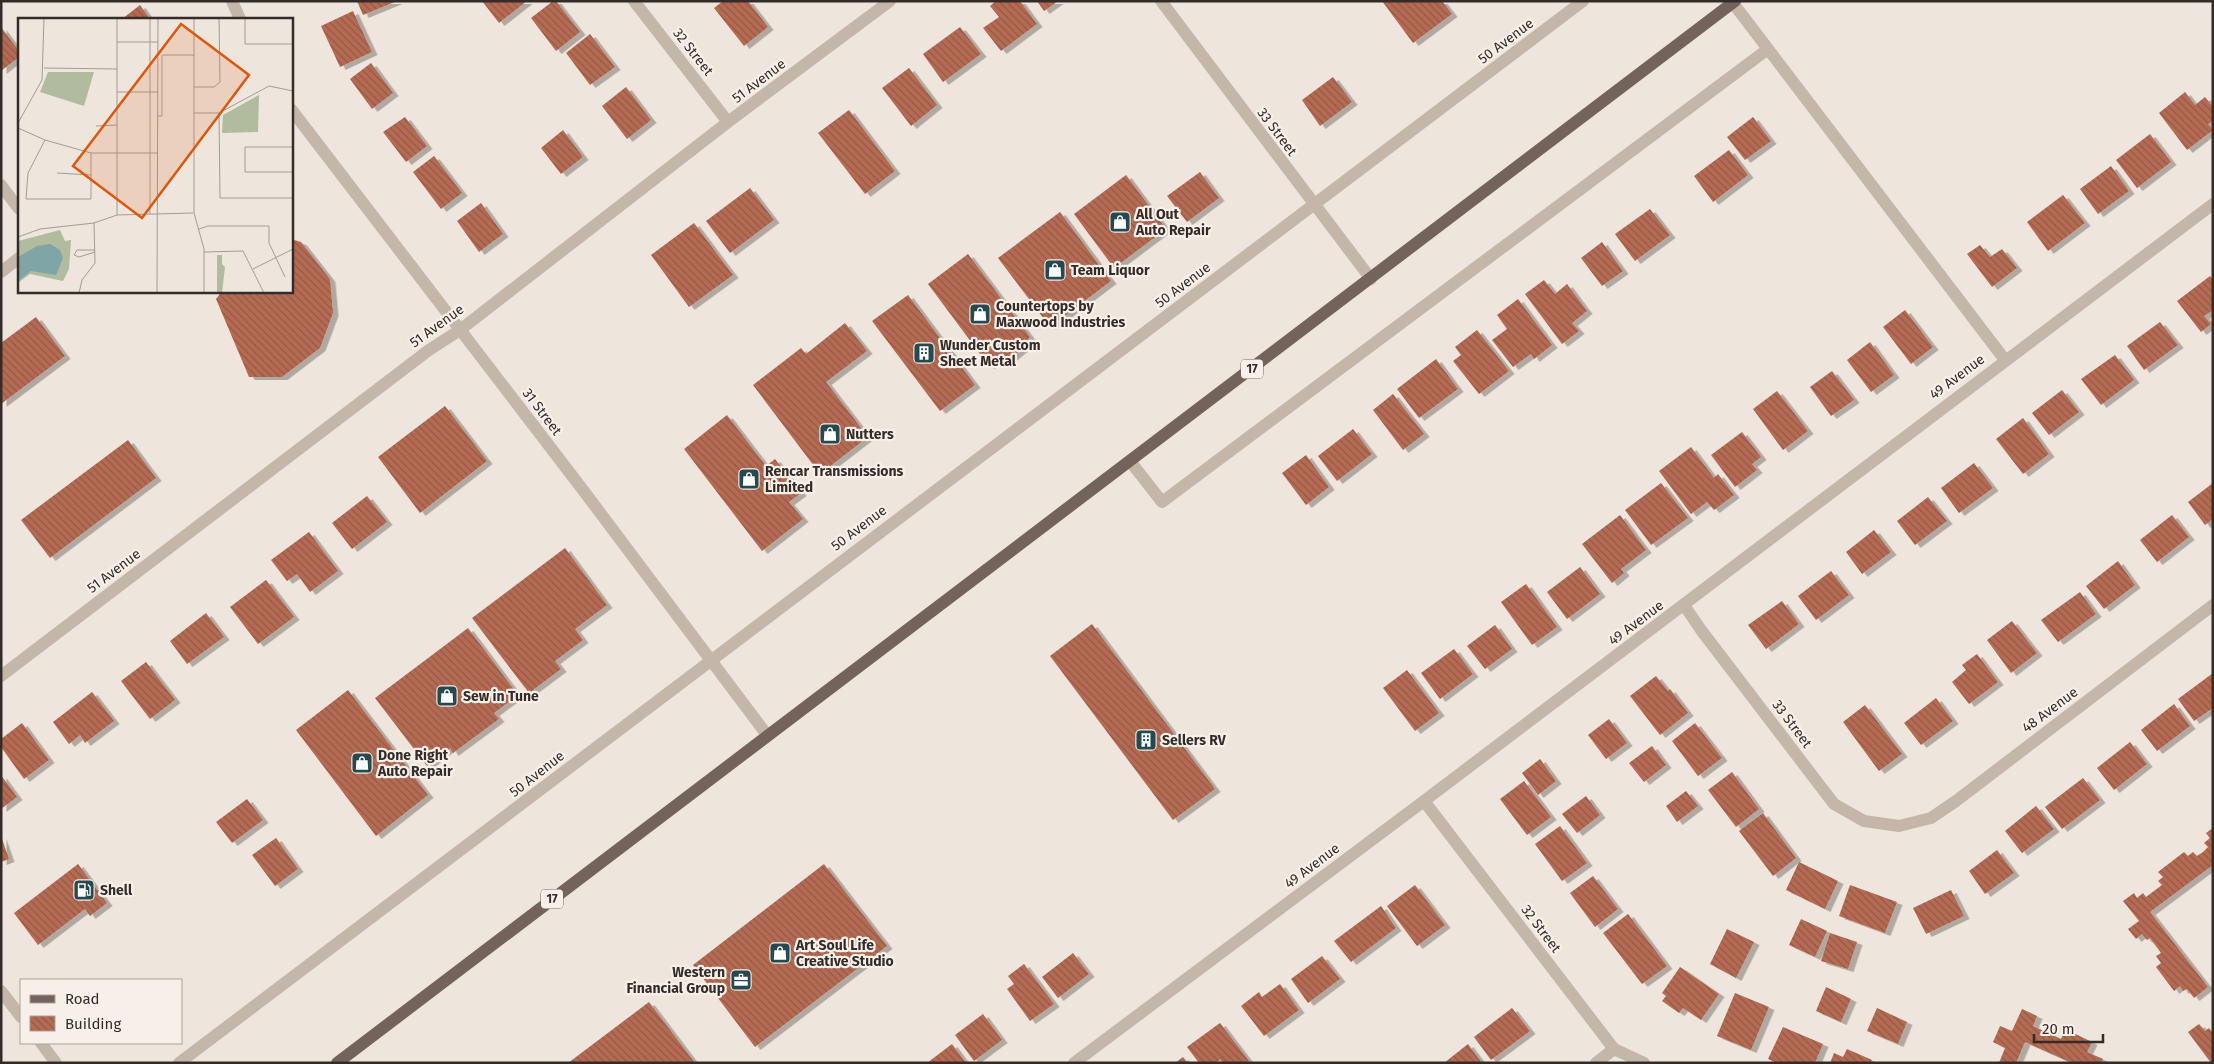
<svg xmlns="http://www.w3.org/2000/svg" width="2214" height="1064" font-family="'Fira Sans',sans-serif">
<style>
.building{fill:url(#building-back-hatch);filter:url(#shadow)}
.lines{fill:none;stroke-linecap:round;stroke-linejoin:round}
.minor{stroke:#c5b6aa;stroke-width:12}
.tertiary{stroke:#c5b6aa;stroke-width:12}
.primary{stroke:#73635b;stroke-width:12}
.labels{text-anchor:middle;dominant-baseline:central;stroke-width:4.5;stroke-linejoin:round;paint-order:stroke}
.shield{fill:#f6f0e8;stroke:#6e6762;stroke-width:1}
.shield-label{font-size:12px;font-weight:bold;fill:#332c28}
.street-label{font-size:14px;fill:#332c28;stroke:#f6f0e8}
.poi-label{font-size:14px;font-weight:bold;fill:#332c28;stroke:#f6f0e8;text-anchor:start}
.inset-road{fill:none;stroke:#a39c94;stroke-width:1}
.view{fill:#df570d;fill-opacity:0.15;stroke:#df570d;stroke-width:2.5}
.inset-edge{fill:none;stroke:#332c28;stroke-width:2.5}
</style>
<defs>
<pattern id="building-back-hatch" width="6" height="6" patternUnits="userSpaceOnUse" patternTransform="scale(1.25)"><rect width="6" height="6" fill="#b56b53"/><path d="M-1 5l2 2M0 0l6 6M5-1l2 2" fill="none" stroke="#945845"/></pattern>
<filter id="shadow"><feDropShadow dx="5.5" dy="3" stdDeviation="0" flood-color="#0004"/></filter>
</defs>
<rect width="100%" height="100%" fill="#eee6dc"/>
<path class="building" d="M357 1H397L363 15Z
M482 1H527L499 23Z
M553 1H556L580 32 556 51 531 18Z
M723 1H748L768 27 744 46 714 8Z
M996 1H1020L1037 24 1001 51 983 28 999 17 990 6Z
M1037 1H1058L1044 11Z
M1382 1H1442L1452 14 1413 43Z
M140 5 150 19H122Z
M353 11 372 52 340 67 321 26Z
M1 27 19 51V57L1 71Z
M960 27 981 54 943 82 923 54Z
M590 34 615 67 590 85 566 53Z
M371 63 393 93 372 109 350 79Z
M909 68 937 105 911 126 882 88Z
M1333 77 1352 102 1320 126 1302 100Z
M626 87 651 120 627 139 602 106Z
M2185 92 2195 105 2205 97 2213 107V121L2208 124 2213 130 2187 150 2159 113Z
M849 110 895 171 865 194 818 133Z
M405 117 427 146 406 162 383 132Z
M1753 117 1771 141 1745 160 1727 137Z
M563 130 583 157 561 174 541 148Z
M2150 134 2171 162 2137 188 2116 160Z
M1729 150 1748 175 1713 202 1694 176Z
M434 156 462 193 441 209 413 172Z
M2111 166 2129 191 2098 214 2080 189Z
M1200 172 1219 198 1187 222 1167 196Z
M1126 175 1166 229 1114 268 1074 214Z
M750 188 774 220 730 253 706 221Z
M2063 195 2085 223 2048 251 2027 222Z
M481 203 503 234 479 252 457 221Z
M1650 209 1670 235 1635 261 1615 234Z
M1060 212 1111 281 1050 327 998 258Z
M694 223 733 275 689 307 651 255Z
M291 239 301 242 330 279 333 313 320 348 282 377H249L216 299 222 291H291Z
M1602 242 1623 271 1602 286 1581 258Z
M1980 245 1990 257 2002 249 2017 268 1992 287 1967 254Z
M968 254 1030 337 1025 342 1027 345 1002 365 998 360 989 366 928 284Z
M2210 276 2213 280V310L2204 316 2211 324 2201 332 2177 301Z
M1544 280 1555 294 1567 284 1587 311 1572 323 1579 331 1562 344 1525 294Z
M908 295 975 385 940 411 872 321Z
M1518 299 1552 345 1534 359 1531 354 1513 367 1492 340 1507 329 1497 315Z
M1905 310 1933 347 1911 364 1883 327Z
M36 317 65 356 1 404V343Z
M2160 322 2178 345 2144 370 2127 346Z
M845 323 867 351 826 382 868 437 820 474 753 385 801 348 806 354Z
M1477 330 1509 371 1479 394 1453 361 1461 355 1455 347Z
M1870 342 1894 375 1871 392 1847 360Z
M2115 355 2134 380 2101 405 2081 379Z
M1436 359 1458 389 1419 418 1397 389Z
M1832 371 1854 400 1831 416 1810 387Z
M2062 390 2079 412 2049 435 2032 413Z
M1777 391 1808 431 1783 450 1753 409Z
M1393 394 1424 434 1403 450 1373 410Z
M445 406 487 461 420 513 378 457Z
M727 415 766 466 775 459 801 493 789 502 803 519 762 551 684 449Z
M2023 418 2049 454 2023 474 1996 439Z
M1353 429 1372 454 1337 481 1318 456Z
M1742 432 1761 457 1752 464 1757 470 1735 487 1711 455Z
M128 440 156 478 50 558 21 520Z
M1691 447 1714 478 1718 474 1734 495 1714 510 1707 502 1691 514 1659 471Z
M1306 455 1329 487 1306 505 1282 473Z
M1974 463 1993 488 1959 513 1941 488Z
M1661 483 1688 518 1651 545 1625 510Z
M2213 483V519L2205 525 2188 502Z
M367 496 387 522 352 549 332 523Z
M1928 497 1947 521 1915 545 1897 521Z
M1620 515 1646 550 1621 569 1624 573 1612 583 1582 544Z
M2172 515 2189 537 2157 562 2140 540Z
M1874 530 1891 552 1862 574 1846 552Z
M309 532 338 571 310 592 297 574 287 581 271 560Z
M565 548 607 605 575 629 583 640 555 661 561 669 529 693 472 618Z
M2118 561 2135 585 2104 609 2086 586Z
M1580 567 1600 594 1567 619 1547 592Z
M1831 571 1849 595 1816 620 1798 596Z
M266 580 294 617 258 644 230 607Z
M1526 584 1557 627 1532 645 1501 602Z
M2080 592 2096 614 2058 642 2041 620Z
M1782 601 1799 624 1766 649 1748 625Z
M206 613 224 637 187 664 170 641Z
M2012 621 2037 653 2011 673 1987 640Z
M1092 624 1215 789 1173 820 1050 656Z
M1495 625 1512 649 1485 669 1467 646Z
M468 628 518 695 494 713 499 719 453 753 450 748 427 766 375 698Z
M1454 649 1473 674 1440 699 1421 673Z
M1977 654 1998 682 1969 704 1952 682 1966 670 1962 665Z
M146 662 175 700 150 719 121 681Z
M1407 670 1439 713 1415 731 1383 688Z
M2213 673V708L2194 721 2178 699Z
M1656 676 1668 691 1670 689 1688 713 1660 735 1630 696Z
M348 690 428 795 376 836 296 730Z
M92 692 114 721 85 743 80 735 69 744 53 722Z
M1936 698 1953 721 1921 745 1904 723Z
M2174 704 2190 726 2157 751 2141 730Z
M1865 705 1902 754 1879 771 1843 722Z
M1609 719 1627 743 1606 759 1588 735Z
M22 723 49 760 24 779 1 747V739Z
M1695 723 1722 758 1698 776 1672 741Z
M2130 742 2147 764 2114 790 2097 768Z
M1652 746 1666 765 1644 782 1629 763Z
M1540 759 1556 781 1538 795 1522 773Z
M1732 772 1759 809 1736 827 1708 790Z
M1 775 17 797 1 809Z
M2083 778 2100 800 2062 829 2045 807Z
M1524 781 1551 817 1527 835 1500 799Z
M1686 791 1698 806 1677 822 1666 806Z
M1586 796 1600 815 1577 833 1562 814Z
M247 799 263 820 232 843 216 822Z
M2036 806 2054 829 2022 853 2005 831Z
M1763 813 1796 858 1773 876 1739 831Z
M1560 826 1587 863 1562 881 1535 844Z
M2213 828V865L2150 912 2208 987 2194 998 2187 989 2183 991 2180 986 2174 991 2156 967 2161 963 2156 956 2161 953 2150 938 2147 940 2142 934 2136 939 2128 929 2139 921 2123 901 2134 893 2137 898 2143 893 2146 897 2162 885 2158 881 2163 877 2158 872 2184 852 2188 856 2193 852 2197 856 2203 852 2208 847 2204 843 2210 838 2206 833Z
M1 836 9 859 1 862Z
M276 838 298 869 275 886 252 855Z
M1997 850 2014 873 1985 894 1969 871Z
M1799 862 1838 881 1825 909 1786 890Z
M78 864 107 903 90 916 85 909 38 945 14 913Z
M824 864 887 946 755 1047 693 965Z
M1593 876 1618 909 1595 927 1570 893Z
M1415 885 1445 925 1417 946 1387 906Z
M1850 885 1897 902 1885 933 1839 916Z
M1951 890 1964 916 1926 934 1913 908Z
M1381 906 1396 928 1351 962 1334 941Z
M1628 914 1667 966 1642 984 1603 933Z
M1801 919 1827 931 1815 957 1789 945Z
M1727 929 1754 942 1736 978 1710 964Z
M1830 933 1857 942 1848 969 1821 961Z
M1073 953 1089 974 1058 998 1042 977Z
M1322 956 1340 979 1308 1003 1291 979Z
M1024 964 1054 1004 1030 1021 1007 989 1014 984 1008 976Z
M1680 967 1719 994 1701 1020 1683 1008 1679 1013 1662 1001 1666 996 1662 993Z
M1280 984 1299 1010 1264 1036 1241 1006 1259 992 1262 997Z
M1826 987 1851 999 1841 1022 1816 1011Z
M1735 993 1769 1007 1751 1050 1717 1036Z
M649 1002 695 1063H568Z
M1512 1008 1530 1031 1491 1060 1474 1037Z
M1877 1008 1907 1022 1898 1044 1867 1031Z
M2022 1009 2037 1016 2033 1026 2061 1039 2065 1029 2092 1042 2087 1052 2103 1059 2101 1063H2072L2025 1042 2016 1063H1999L2005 1048 1993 1042 1997 1033 2000 1026 2012 1031Z
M983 1014 1002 1040 974 1061 955 1035Z
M1220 1023 1249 1061 1247 1063H1223L1220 1059 1216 1063H1199L1187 1047Z
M2199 1024 2205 1031 2209 1028 2213 1033V1063H2211L2188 1032Z
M1783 1027 1823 1044 1815 1063H1777L1768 1059Z
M952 1044 966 1063H927Z
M1468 1044 1482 1063H1444Z
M1847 1049 1872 1060 1870 1063H1830L1834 1053 1843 1057Z
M1183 1057 1188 1063H1175Z"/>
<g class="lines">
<path class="minor" d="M634 1 728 122
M1161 1 1371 279
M1733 3 2005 360
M1 185 19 209
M1 272 19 258
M1130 461 1162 502 1768 49
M1684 605 1701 630 1834 804 1864 821 1899 826 1931 818 1956 801 2213 605
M1 676 429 350 460 330 728 122 890 1
M179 1063 1583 1
M1596 1063 1614 1049"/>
<path class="tertiary" d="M232 1 240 19
M291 109 583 490 767 735
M1424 801 1614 1049 1644 1063
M1 991 21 1017
M41 1043 56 1063
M1074 1063 1424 801 2213 204"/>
<path class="primary" d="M337 1063 1735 1"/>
</g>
<defs>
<g id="shop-square" transform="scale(1.125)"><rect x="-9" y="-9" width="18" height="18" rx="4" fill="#234b4f" stroke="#f6f0e8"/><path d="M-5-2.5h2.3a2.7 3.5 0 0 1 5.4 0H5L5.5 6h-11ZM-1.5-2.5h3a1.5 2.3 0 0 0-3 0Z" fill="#fff"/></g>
<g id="building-square" transform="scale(1.125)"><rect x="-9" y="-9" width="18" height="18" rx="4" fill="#234b4f" stroke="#f6f0e8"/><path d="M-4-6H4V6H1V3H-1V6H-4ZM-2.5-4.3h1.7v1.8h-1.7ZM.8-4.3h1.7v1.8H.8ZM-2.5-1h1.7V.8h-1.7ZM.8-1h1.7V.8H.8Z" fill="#fff"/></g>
<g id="fuel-square" transform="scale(1.125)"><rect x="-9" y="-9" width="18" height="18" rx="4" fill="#234b4f" stroke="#f6f0e8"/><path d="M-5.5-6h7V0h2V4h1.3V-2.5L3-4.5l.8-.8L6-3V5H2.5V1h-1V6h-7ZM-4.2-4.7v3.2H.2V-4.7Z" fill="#fff"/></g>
<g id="office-square" transform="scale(1.125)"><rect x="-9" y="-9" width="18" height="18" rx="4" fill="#234b4f" stroke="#f6f0e8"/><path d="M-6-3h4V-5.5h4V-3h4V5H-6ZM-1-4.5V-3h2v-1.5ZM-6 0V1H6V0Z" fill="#fff"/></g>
</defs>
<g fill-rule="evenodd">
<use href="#shop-square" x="1120" y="222"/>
<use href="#shop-square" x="1055" y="270"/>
<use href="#shop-square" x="980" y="314"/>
<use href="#building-square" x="924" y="353"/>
<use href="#shop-square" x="830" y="434"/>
<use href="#shop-square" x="749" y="479"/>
<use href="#shop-square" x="447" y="696"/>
<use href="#building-square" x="1146" y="740"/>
<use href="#shop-square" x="362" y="763"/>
<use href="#fuel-square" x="84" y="890"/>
<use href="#shop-square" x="780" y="953"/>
<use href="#office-square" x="741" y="980"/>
</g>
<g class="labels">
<g class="shield">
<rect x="1241" y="359.5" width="22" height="19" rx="4"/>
<rect x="541" y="889.5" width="22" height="19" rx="4"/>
</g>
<g class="shield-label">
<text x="1252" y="369">17</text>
<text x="552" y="899">17</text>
</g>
<g class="street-label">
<text transform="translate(1506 41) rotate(-37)">50 Avenue</text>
<text transform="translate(693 52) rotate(52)">32 Street</text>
<text transform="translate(759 81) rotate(-37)">51 Avenue</text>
<text transform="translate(1277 132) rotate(53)">33 Street</text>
<text transform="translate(1183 285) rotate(-37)">50 Avenue</text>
<text transform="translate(437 326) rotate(-36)">51 Avenue</text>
<text transform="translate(1957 377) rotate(-37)">49 Avenue</text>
<text transform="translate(542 412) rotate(53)">31 Street</text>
<text transform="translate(859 528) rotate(-37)">50 Avenue</text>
<text transform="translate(114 571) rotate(-37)">51 Avenue</text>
<text transform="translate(1636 623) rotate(-37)">49 Avenue</text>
<text transform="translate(2050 710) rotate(-37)">48 Avenue</text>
<text transform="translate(1792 724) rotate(53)">33 Street</text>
<text transform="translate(537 774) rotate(-38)">50 Avenue</text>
<text transform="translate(1312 866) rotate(-37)">49 Avenue</text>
<text transform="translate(1541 929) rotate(53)">32 Street</text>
</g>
<g class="poi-label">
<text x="1136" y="214">All Out<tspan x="1136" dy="16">Auto Repair</tspan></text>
<text x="1071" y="270">Team Liquor</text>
<text x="996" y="306">Countertops by<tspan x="996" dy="16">Maxwood Industries</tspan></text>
<text x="940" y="345">Wunder Custom<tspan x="940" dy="16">Sheet Metal</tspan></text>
<text x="846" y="434">Nutters</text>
<text x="765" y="471">Rencar Transmissions<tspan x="765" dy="16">Limited</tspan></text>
<text x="463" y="696">Sew in Tune</text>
<text x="1162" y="740">Sellers RV</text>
<text x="378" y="755">Done Right<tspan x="378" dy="16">Auto Repair</tspan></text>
<text x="100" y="890">Shell</text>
<text x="796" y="945">Art Soul Life<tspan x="796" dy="16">Creative Studio</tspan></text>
<text x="725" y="972" text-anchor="end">Western<tspan x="725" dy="16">Financial Group</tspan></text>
</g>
</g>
<g transform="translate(18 18)">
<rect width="275" height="275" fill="#eee6dc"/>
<path d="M30 54H76L66 88 22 74ZM241 77 240 114 204 115 205 97ZM42 212 47 223 53 222 51 251 45 263 12 256 0 265V223ZM199 237H204V246L207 249 204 275H199Z" fill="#b1bb9e"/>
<path d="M32 226 42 232 45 240 38 257 13 253 0 263V239L19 228Z" fill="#7fa5a7"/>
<path class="inset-road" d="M99 0V197M132 0V196M176 0V195L186 231V275M275 0H227V26H275M0 21V40M99 24H140M145 37H176M26 50 99 51M176 69H196L202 64 201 0M99 74H140M176 95H201L251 68 275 73M201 95 202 180H275M140 98H144V37M0 105 24 62 26 0M78 108 99 107M0 110 27 122 73 135H140M27 122 10 155 8 181H73V135M275 129H227V154H275M39 155 73 157M181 211 190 208H251V225L267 259M0 219 22 211 76 205 99 197 175 195M77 234 61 239 56 237 59 232H77M186 234 225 233 246 275M235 251 275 231M61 275 64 262 77 245 76 205M139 275 140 0"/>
<path class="view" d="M163 6 231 57 124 200 55 148Z"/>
<rect width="275" height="275" class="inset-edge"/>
</g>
<rect width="2214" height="1064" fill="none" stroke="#332c28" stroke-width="5"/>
<rect x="20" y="979" width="162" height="65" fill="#f6f0e8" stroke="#a8a29b"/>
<rect x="30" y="995" width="25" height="8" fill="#73635b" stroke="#a8a29b"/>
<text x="65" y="1004" font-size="15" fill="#332c28">Road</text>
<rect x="30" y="1016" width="25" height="15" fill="url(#building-back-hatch)" stroke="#a8a29b"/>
<text x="65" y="1029" font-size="15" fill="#332c28">Building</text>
<path d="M2034 1034v8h69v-8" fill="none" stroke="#332c28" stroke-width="2.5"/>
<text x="2042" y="1034" font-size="15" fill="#332c28" stroke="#f6f0e8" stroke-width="4" paint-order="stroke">20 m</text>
</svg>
